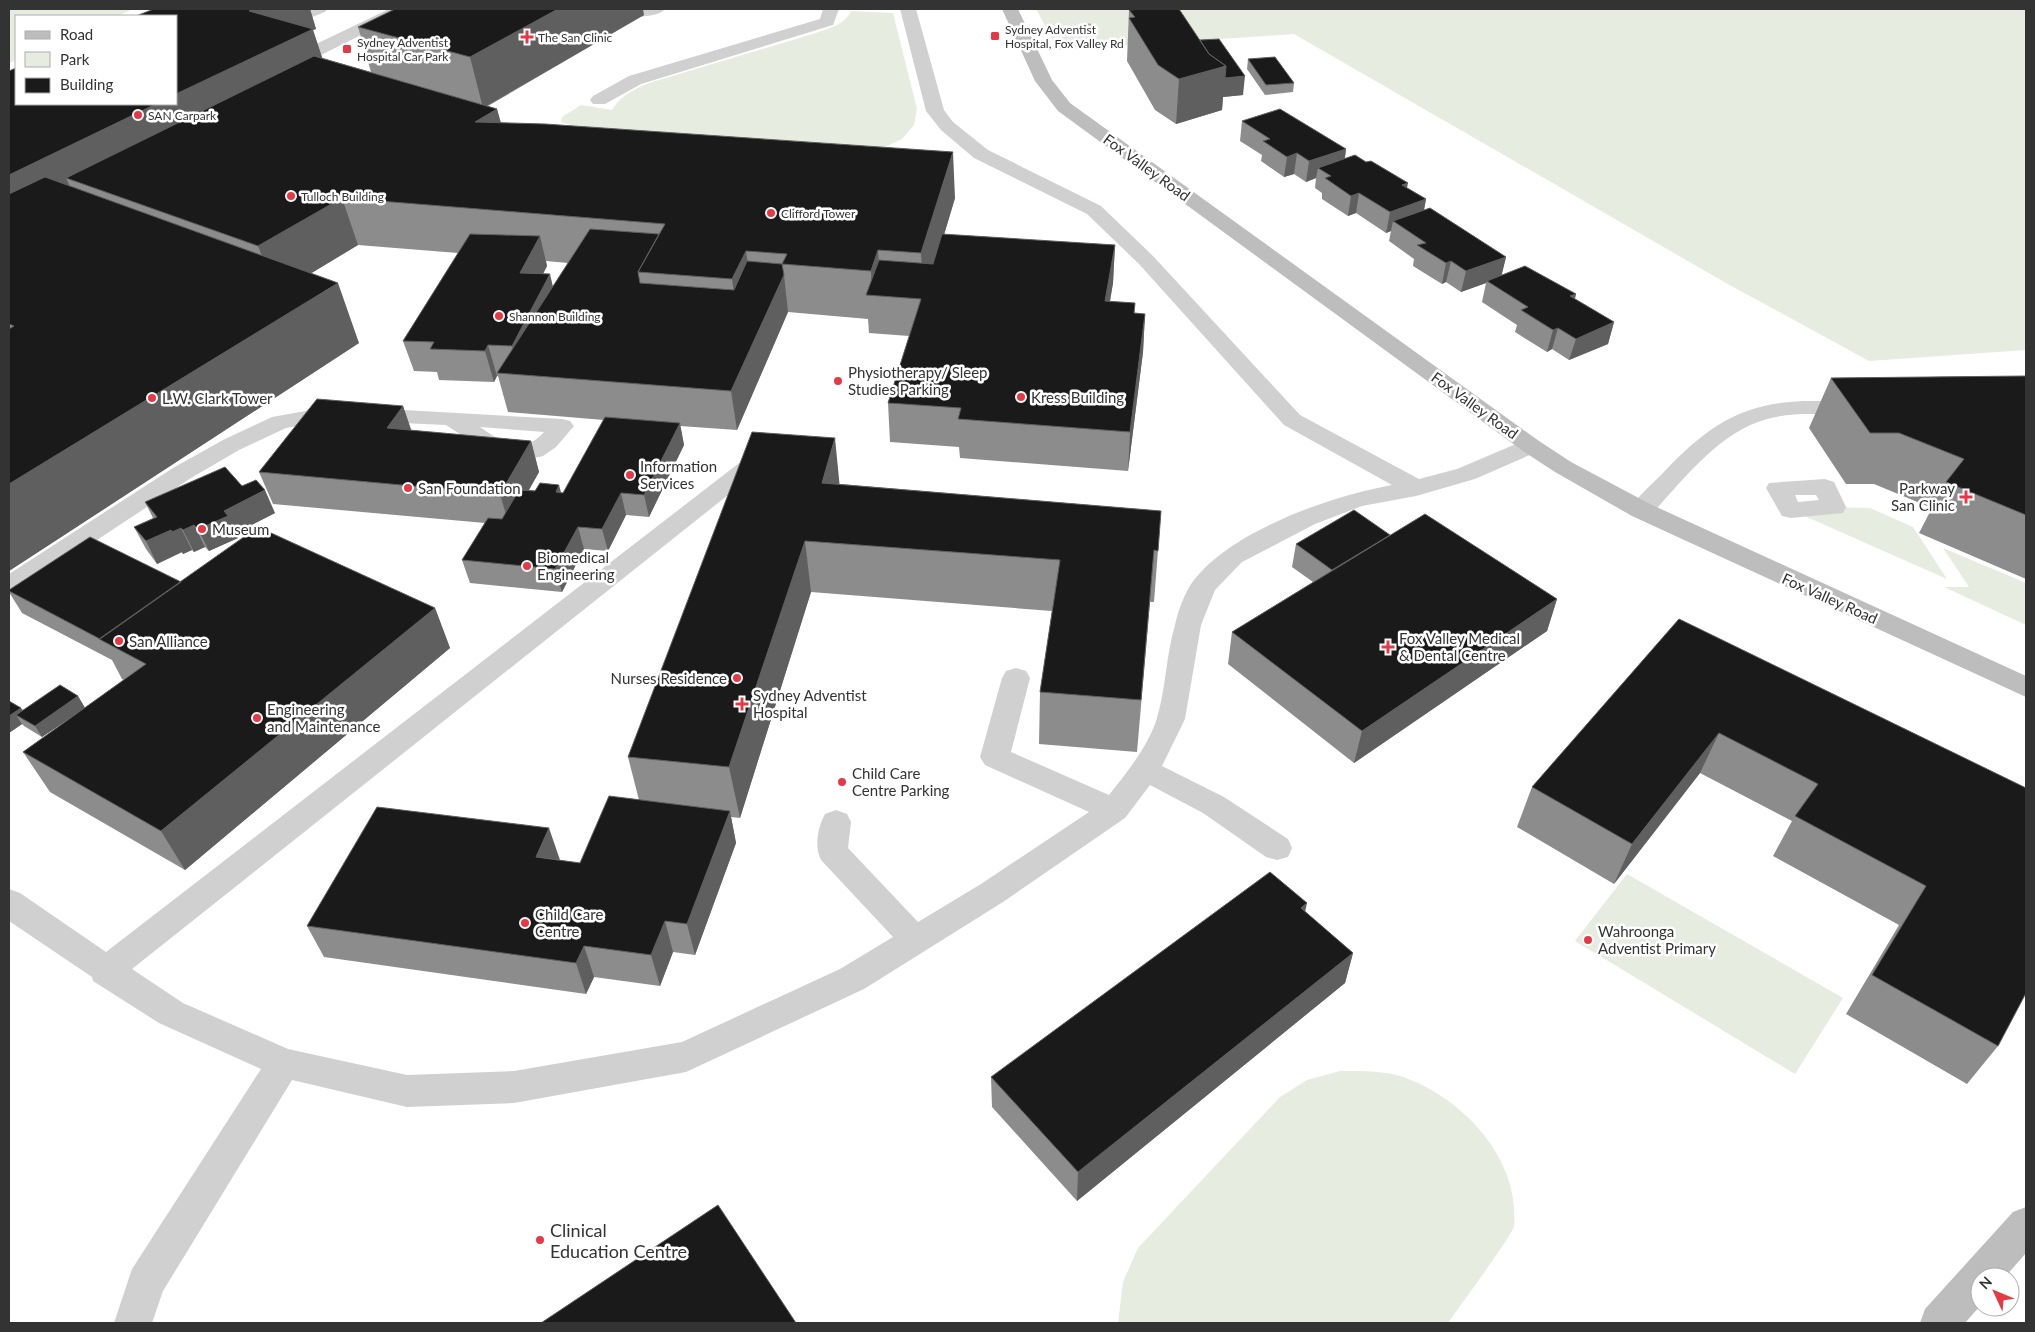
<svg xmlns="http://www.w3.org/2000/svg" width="2035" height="1332" font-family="Lato,sans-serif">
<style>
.green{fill:#e6ecdf}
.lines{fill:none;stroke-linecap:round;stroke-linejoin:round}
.lane{fill:#d0d0d0;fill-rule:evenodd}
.street{fill:#d0d0d0;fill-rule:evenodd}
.secondary{fill:#bdbdbd;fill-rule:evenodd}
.tree{fill:#a2b095}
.wall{fill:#8c8c8c;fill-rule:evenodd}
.shaded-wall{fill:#5f5f5f}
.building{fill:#1a1a1a;stroke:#5f5f5f}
.poi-dot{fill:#e63946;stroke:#fff;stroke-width:2}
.labels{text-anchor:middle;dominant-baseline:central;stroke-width:5;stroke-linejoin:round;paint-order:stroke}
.far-poi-label{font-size:12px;fill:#333;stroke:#fff;text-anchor:start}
.street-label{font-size:15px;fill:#333;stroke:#fff}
.poi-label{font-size:15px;fill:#333;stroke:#fff;text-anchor:start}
.near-poi-label{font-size:18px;fill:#333;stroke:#fff;text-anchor:start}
</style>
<rect width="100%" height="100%" fill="#fff"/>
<path class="green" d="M9 9H134L117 16H16V60L9 63Z
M1036 9H2026V350L1869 361 1726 283 1294 34 1058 50Z
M851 11 893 13 917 109 914 125 902 139 881 149 622 141 561 122 562 117 581 105 612 110C621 95 633 90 649 83L816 33C829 28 845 25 851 11Z
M1834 507 1870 508 1913 527 1947 579 1791 510Z
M1943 548 2026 583V625L1944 587H1969Z
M1627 874 1843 998 1795 1074 1575 941Z
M1340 1071C1363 1071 1389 1070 1411 1080 1467 1103 1520 1161 1514 1226 1513 1234 1457 1310 1448 1323H1118L1123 1282 1138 1248 1280 1097 1307 1080Z"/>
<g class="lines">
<path class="lane" d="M306 9H327L325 12 289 26 281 21 283 18Z
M389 9H409L407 12 299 66H287L285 62 287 58Z
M625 9H665C659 17 635 18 625 15L623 12Z
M823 9H839L833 25 641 84 605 104H593L590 100 593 96 629 76 820 19Z
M900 9H916L944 110 953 122 988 150 1101 206 1153 256 1300 415 1419 479 1457 469 1523 441 1531 439 1539 441 1543 446 1539 451 1475 479 1416 496 1362 506 1315 524 1242 562 1215 590 1201 625 1185 719 1162 766 1224 797 1288 839 1292 848 1288 857 1277 860 1266 857 1203 813 1150 785 1125 818 1003 902 864 989 686 1072 514 1103 407 1107 292 1080 163 1291 152 1323H114L132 1269 261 1069 159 1023 93 981 92 977 9 921V889L20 893 106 952 756 450 764 448 772 450 776 455 772 460 132 969 183 1003 288 1049 407 1075 514 1071 682 1042 840 969 893 937 821 860C814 846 818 827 825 814L836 810 847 814 851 822 848 848 918 922 981 884 1089 812 985 765 980 757 1002 678 1006 671 1016 668 1026 671 1030 678 1011 752 1109 795C1127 772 1148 747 1157 718 1166 688 1166 655 1175 625 1178 611 1185 591 1194 580 1233 530 1331 496 1392 485L1284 425 1139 264 1087 214 974 158 941 130 926 111Z
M1803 401H1855L1863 403 1866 408 1863 413 1855 415C1827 415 1795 411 1767 419 1719 432 1682 481 1650 516L1641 518 1632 516 1629 510C1638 496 1651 485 1663 473 1706 428 1738 404 1803 401Z
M333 406 562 419 570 421 574 426 556 447 543 456 521 461 500 457 487 452 446 425 333 420 286 428 239 450 191 478 18 592 9 595V574L173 468 223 440 272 417ZM480 427 544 432C521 457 504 443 480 427Z"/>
<path class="street" d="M1825 479 1834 482 1846 507 1843 513 1791 518 1782 516 1766 488 1769 483ZM1795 495H1816L1819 500 1798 502Z"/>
<path class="secondary" d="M1002 9H1018L1052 80 1070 103 1539 441 1571 462 1650 504 2026 676V697L1632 516 1555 472 1523 451 1058 111 1035 81Z
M2026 1207V1253L2005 1277H1980V1306L1965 1323H1920L1925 1309 2013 1212Z"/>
</g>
<circle class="tree" cx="1089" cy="28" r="4.5"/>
<path class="wall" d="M154 9H310L316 29 313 30 322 58 371 72 358 27 644 15 488 106 497 109 501 123 955 198 944 235 1115 245 1113 283 1110 302 1135 303 1134 313 1145 314 1143 352 1128 471 960 458 959 447 890 442 888 403 909 336 869 333 868 319 788 312 737 430 680 426 684 445 649 517 626 515 608 551 584 549 562 592 470 583 462 560 485 523 273 504 259 472 403 406 411 431 531 441 539 472 529 490 563 493 604 420 508 412 498 376H497L494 382 439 380 437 372 414 371 403 341 458 253 358 245 311 273 359 343 9 571V71ZM546 261 568 263 553 287 543 274 547 266Z
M1129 10 1200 40 1243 95 1223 97 1222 110 1176 124 1155 110 1127 61Z
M1248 59 1294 83 1293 92 1265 95 1247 69Z
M1242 121 1346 149 1345 159 1407 188 1426 199 1424 210 1506 257 1501 276 1576 294 1575 299 1614 322 1608 344 1569 360 1552 349 1547 352 1515 332 1517 325 1482 302 1486 283 1461 292 1446 282 1442 284 1413 266 1414 259 1389 241 1391 231 1386 233 1356 213 1348 216 1322 199V193L1315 188 1316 178 1306 182 1294 174 1284 177 1261 161 1262 155 1240 141Z
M2026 376V579L1919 533 1932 508 1874 484H1846L1809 428 1831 378Z
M840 484 1161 511 1154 602H1150L1137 752 1039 744 1040 692 1052 611 811 592 740 818 731 817 736 843 695 955 673 952 660 986 594 977 586 994 324 957 307 926 560 860 580 863 639 800 628 757Z
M242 486 275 513 236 533 238 538 209 551 205 547 194 552 192 550 183 554 182 552 157 564 146 549 134 527 153 518 145 502Z
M1390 535 1557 599 1547 631 1354 763 1228 664 1232 632 1313 582 1292 567 1296 544Z
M181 582 435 608 450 648 185 870 50 792 23 752 124 680 122 679 112 660 22 613 9 592V590Z
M1679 619 2026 788 1998 1046 1967 1084 1846 1014 1899 925 1773 856 1792 821 1700 773 1614 884 1517 827 1532 787Z
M78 696 85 708 42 737 24 726 22 724 9 733V701L23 710Z
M1305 912 1353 953 1345 983 1077 1201 992 1107 991 1077Z"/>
<path class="shaded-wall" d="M254 9H310L316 29 313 30 327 72 66 178 76 199 9 233V175L156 104H176V94L249 11Z
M558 9H643L644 15 483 108 470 57Z
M1226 66 1245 76 1243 95 1223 97 1222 110 1176 124 1179 79Z
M497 109 509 154 475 122Z
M1346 149 1343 169 1318 168 1316 178 1306 182 1309 161Z
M953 152 955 198 924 301 921 253Z
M1297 153 1294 174 1284 177 1287 157Z
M1408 183 1404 203 1402 185Z
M1359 193 1356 213 1348 216 1351 196Z
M342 198 358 245 277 294 258 246Z
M1426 199 1422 220 1393 221 1391 231 1386 233 1390 212Z
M540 236 547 266 528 303 520 273Z
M1115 245 1113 283 1103 339 1105 301Z
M878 250 881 296H872L871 271Z
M746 251 753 299 739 328 732 279Z
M1506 257 1501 278 1487 281 1486 283 1461 292 1466 271Z
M1451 261 1446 282 1442 284 1446 263Z
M550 274 557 304 520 375 512 346Z
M784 275 788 312 737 430 731 391Z
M338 283 359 343 9 571V484Z
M1576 294 1570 315V296Z
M1145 314 1143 352 1128 471 1130 432Z
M1614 322 1608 344 1569 360 1576 339Z
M1558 328 1552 349 1547 352 1553 330Z
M488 345 497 376 494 382 485 351Z
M403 406 414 438 387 428Z
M680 423 684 445 649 517 644 495Z
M835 438 840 489 822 483Z
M531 441 539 472 509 525 500 494Z
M559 485 565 507 556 492Z
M265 490 275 513 236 533 238 538 209 551 198 529 224 511Z
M621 493 626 515 608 551 602 529Z
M194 525 205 547 194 552 183 530Z
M578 527 584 549 562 592 555 569Z
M181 528 192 550 183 554 172 532Z
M171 530 182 552 157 564 146 541Z
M805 541 811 592 740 818 729 767Z
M1557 599 1547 631 1354 763 1362 731Z
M435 608 450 648 185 870 161 831Z
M78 696 85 708 42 737 35 726Z
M21 708 29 719 16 715 22 724 9 733V716Z
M1719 733 1700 773 1614 884 1632 844Z
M730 811 736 843 695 955 687 924Z
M549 828 560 860 536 857Z
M1307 903 1300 935 1301 908Z
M665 921 673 952 660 986 651 955Z
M584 946 594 977 586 994 576 963Z
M1353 953 1345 983 1077 1201 1078 1172Z"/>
<path class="building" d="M154 9H254L249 11 313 29 176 94V16H136Z
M395 9H558L470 57 358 27Z
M1144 9H1179L1209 54 1226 66 1179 79 1158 65 1129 18 1135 17 1129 10Z
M1219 39 1245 76 1225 78 1226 66 1209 54 1200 40Z
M314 56 497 109 475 122 545 124 953 152 921 253 878 250 871 271 782 264 787 254 746 251 732 279 638 272 665 224 342 198 258 246 66 178Z
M1275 57 1294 83 1266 85 1248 59Z
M16 68V104H156L9 175V71Z
M1280 109 1346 149 1309 161 1297 153 1287 157 1263 141 1270 139 1242 121Z
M1355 155 1366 162 1371 161 1408 183 1402 185 1426 199 1390 212 1359 193 1351 196 1325 178 1331 176 1318 168Z
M45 177 338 283 9 484V329L14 326 9 324V194Z
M1430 208 1506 257 1466 271 1451 261 1446 263 1417 245 1426 243 1393 221Z
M590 229 659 234 638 272 640 283 734 290 747 261 782 264 784 275 731 391 497 373Z
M470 234 540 236 520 273 550 274 512 346 488 345 485 351 430 349 434 342 403 341Z
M942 234 1115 245 1105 301 1135 303 1134 313 1145 314 1130 432 958 419 961 408 888 403 921 299 866 295 879 260 933 264Z
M1525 266 1576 294 1570 296 1614 322 1576 339 1558 328 1553 330 1521 310 1528 307 1487 281Z
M2026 376V515L1946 482 1964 459 1899 433H1870L1831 378Z
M317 399 403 406 387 428 531 441 500 494 259 472Z
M605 417 680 423 644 495 621 493 602 529 578 527 555 569 462 560 488 518 502 519 519 490 535 491 540 483 559 485 556 492 563 493Z
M752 432 835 438 822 483 1161 511 1158 551 1154 550 1141 700 1040 692 1060 560 805 541 729 767 628 757Z
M225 467 242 486 256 480 265 490 224 511 228 516 198 529 194 525 183 530 181 528 172 532 171 530 146 541 134 527 157 517 145 502Z
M1354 510 1390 535 1332 570 1296 544Z
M1425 514 1557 599 1362 731 1232 632Z
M258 527 435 608 161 831 23 752 146 664 99 639Z
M90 537 181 582 100 639 9 591V590Z
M1679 619 2026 788V993L1998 1046 1872 975 1926 886 1795 816 1818 784 1719 733 1632 844 1532 787Z
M60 685 78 696 35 726 16 715Z
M9 701 21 708 9 716Z
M609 796 730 811 687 924 665 921 651 955 584 946 576 963 307 926 377 807 549 828 536 857 580 863Z
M1270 872 1307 903 1301 908 1353 953 1078 1172 991 1077Z
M718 1205 796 1323H541Z"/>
<g class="poi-dot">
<rect x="990" y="31" width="10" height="10" rx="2.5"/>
<path d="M524.5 29.5h5v5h5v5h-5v5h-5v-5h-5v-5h5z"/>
<rect x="342" y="44" width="10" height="10" rx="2.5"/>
<circle cx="138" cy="115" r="5"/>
<circle cx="291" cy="196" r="5"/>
<circle cx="771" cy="213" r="5"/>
<circle cx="499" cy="316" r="5"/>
<circle cx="838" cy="381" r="5"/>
<circle cx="1021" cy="397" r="5"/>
<circle cx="152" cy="398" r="5"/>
<circle cx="630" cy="475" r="5"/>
<circle cx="408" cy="488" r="5"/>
<path d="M1963.5 489.5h5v5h5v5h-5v5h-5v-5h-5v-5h5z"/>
<circle cx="202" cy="529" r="5"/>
<circle cx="527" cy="566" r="5"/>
<circle cx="119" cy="641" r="5"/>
<path d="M1385.5 639.5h5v5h5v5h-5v5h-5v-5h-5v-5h5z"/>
<circle cx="737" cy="678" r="5"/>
<path d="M739.5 696.5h5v5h5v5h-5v5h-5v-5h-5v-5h5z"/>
<circle cx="257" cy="718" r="5"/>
<circle cx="842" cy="782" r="5"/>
<circle cx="525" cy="923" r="5"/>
<circle cx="1588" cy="940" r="5"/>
<circle cx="540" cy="1240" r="5"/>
</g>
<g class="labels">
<g class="far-poi-label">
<text x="1005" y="29">Sydney Adventist<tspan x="1005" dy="14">Hospital, Fox Valley Rd</tspan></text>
<text x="538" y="37">The San Clinic</text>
<text x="357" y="42">Sydney Adventist<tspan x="357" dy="14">Hospital Car Park</tspan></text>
<text x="148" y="115">SAN Carpark</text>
<text x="301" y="196">Tulloch Building</text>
<text x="781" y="213">Clifford Tower</text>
<text x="509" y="316">Shannon Building</text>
</g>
<g class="street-label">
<text transform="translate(1147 167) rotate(36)">Fox Valley Road</text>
<text transform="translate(1475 405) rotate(36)">Fox Valley Road</text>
<text transform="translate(1830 598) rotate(24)">Fox Valley Road</text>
</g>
<g class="poi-label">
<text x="848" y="372">Physiotherapy/ Sleep<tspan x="848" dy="17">Studies Parking</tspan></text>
<text x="1031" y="397">Kress Building</text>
<text x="162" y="398">L.W. Clark Tower</text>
<text x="640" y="466">Information<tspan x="640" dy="17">Services</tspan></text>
<text x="418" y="488">San Foundation</text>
<text x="1955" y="488" text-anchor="end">Parkway<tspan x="1955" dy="17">San Clinic</tspan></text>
<text x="212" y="529">Museum</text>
<text x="537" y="557">Biomedical<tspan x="537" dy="17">Engineering</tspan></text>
<text x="1399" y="638">Fox Valley Medical<tspan x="1399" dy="17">&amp; Dental Centre</tspan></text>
<text x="129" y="641">San Alliance</text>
<text x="727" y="678" text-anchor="end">Nurses Residence</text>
<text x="753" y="695">Sydney Adventist<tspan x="753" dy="17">Hospital</tspan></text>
<text x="267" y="709">Engineering<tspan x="267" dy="17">and Maintenance</tspan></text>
<text x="852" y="773">Child Care<tspan x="852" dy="17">Centre Parking</tspan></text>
<text x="535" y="914">Child Care<tspan x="535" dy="17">Centre</tspan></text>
<text x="1598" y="931">Wahroonga<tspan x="1598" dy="17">Adventist Primary</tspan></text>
</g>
<g class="near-poi-label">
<text x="550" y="1230">Clinical<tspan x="550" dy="21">Education Centre</tspan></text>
</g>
</g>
<rect width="2035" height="1332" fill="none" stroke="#333333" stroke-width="20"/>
<rect x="15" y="15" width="162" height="90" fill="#ffffff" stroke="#adadad"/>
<rect x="25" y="31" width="25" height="8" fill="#bdbdbd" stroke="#adadad"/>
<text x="60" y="40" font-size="15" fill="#333333">Road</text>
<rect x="25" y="52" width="25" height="15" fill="#e6ecdf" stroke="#adadad"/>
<text x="60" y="65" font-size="15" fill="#333333">Park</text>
<rect x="25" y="78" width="25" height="15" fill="#1a1a1a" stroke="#adadad"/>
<text x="60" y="90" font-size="15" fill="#333333">Building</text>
<g transform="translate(1995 1292) rotate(314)"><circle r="24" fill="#ffffff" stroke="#adadad"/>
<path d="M0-4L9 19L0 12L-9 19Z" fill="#e63946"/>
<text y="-8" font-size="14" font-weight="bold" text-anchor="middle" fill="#333333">N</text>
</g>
</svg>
